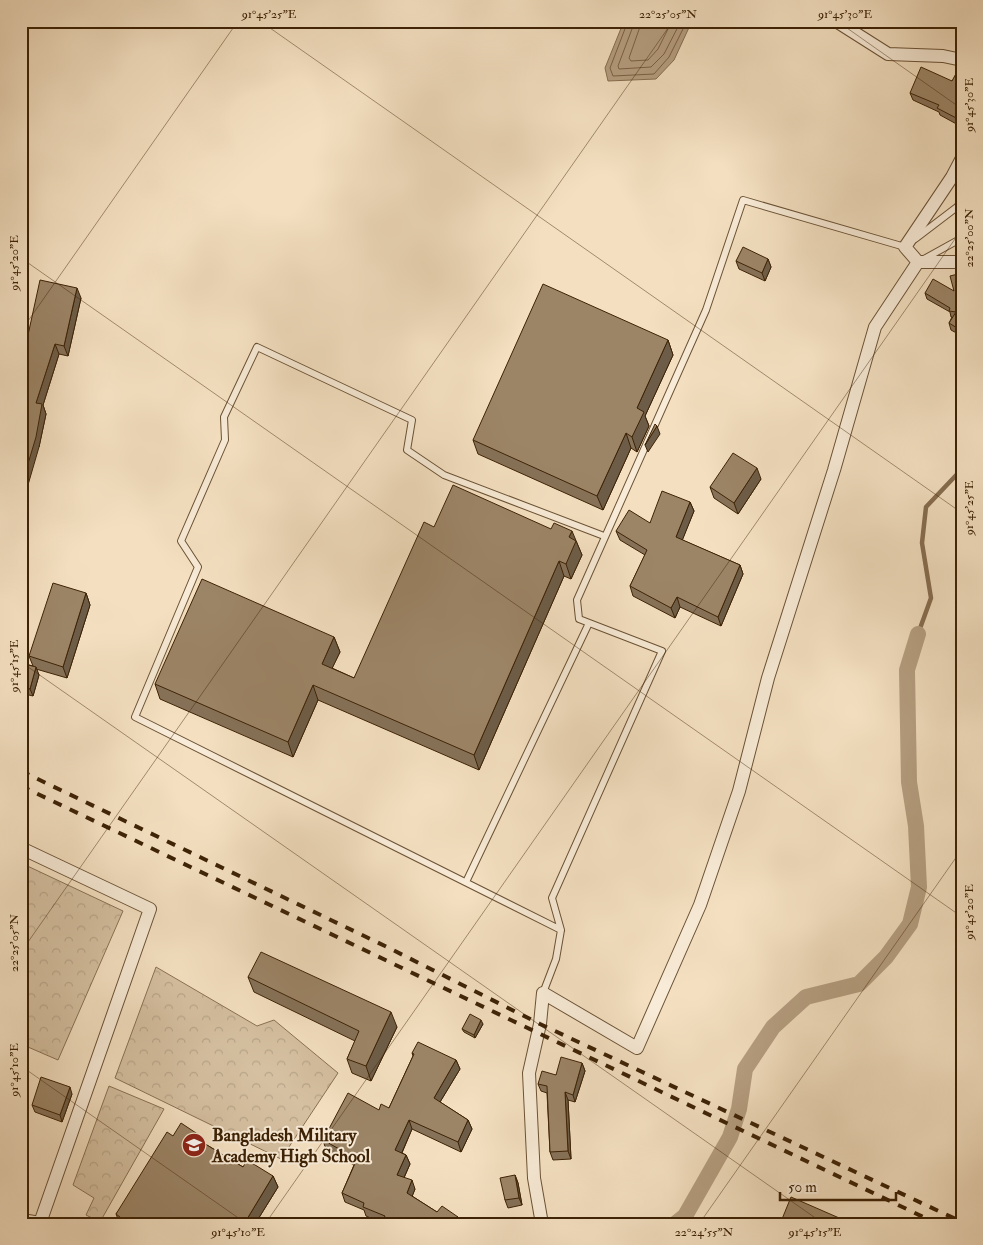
<svg xmlns="http://www.w3.org/2000/svg" width="983" height="1245" font-family="'IM FELL Double Pica',serif">
<style>
.park{fill:url(#park-crowns);stroke:#897153}
.water{fill:#b69f81;stroke:#866d4f}
.lines{fill:none;stroke-linecap:round;stroke-linejoin:round}
.shore{stroke:#7a6043;stroke-width:1}
.stream{stroke:#866d4f;stroke-width:4.5}
.canal{stroke:#b69f81;stroke-width:16}
.lane-casing{stroke:#6b5234;stroke-width:8}
.street-casing{stroke:#6b5234;stroke-width:14}
.lane{stroke:#f8ebd7;stroke-width:6}
.street{stroke:#f8ebd7;stroke-width:12}
.rail{stroke:#3d2205;stroke-width:4;stroke-dasharray:9 9;stroke-linecap:butt}
.wall{fill:#867259;stroke:#3d2205}
.shaded-wall{fill:#6d5d48;stroke:#3d2205}
.building{fill:#9c8567;stroke:#3d2205}
.ticks{fill:none;stroke:#3d2205;stroke-width:1;stroke-opacity:0.45}
.labels{text-anchor:middle;dominant-baseline:central;stroke-width:4;stroke-linejoin:round;paint-order:stroke}
.poi-label{font-size:18px;font-weight:bold;fill:#3d2205;stroke:#f8ebd7;text-anchor:start}
.neatline{fill:none;stroke:#3d2205;stroke-width:2}
.ticks-label{font-size:12px;text-anchor:middle;fill:#3d2205}
</style>
<defs>
<pattern id="park-crowns" width="20" height="18" patternUnits="userSpaceOnUse" patternTransform="scale(1.25)"><rect width="20" height="18" fill="#d5c0a1"/><path d="M2 6a3 3 0 1 1 6 0M12 15a3 3 0 1 1 6 0" fill="none" stroke="#b8a589"/></pattern>
</defs>
<rect width="100%" height="100%" fill="#f4e0c1"/>
<filter id="stains"><feTurbulence type="fractalNoise" baseFrequency=".004" numOctaves="4"/><feColorMatrix values="0 0 0 0 .2 0 0 0 0 .09 0 0 0 0 .02 0 0 0 .5 -.17"/></filter>
<radialGradient id="worn" r=".72"><stop offset=".6" stop-color="#630" stop-opacity="0"/><stop offset="1" stop-color="#630" stop-opacity=".3"/></radialGradient>
<path class="park" d="M21 863 123 911 58 1060 21 1044Z
M156 967 257 1026 274 1020 338 1073 281 1159 115 1078Z
M109 1086 164 1109 100 1222 86 1215 94 1198 73 1185Z"/>
<path class="water" d="M624 21H692L674 60 656 79 608 81 605 68Z"/>
<g class="lines">
<path class="shore" d="M628 21 610 68 613 76 654 74 669 57 687 21
M635 21 618 66 619 69 651 67 664 54 681 21
M642 21 629 58 631 61 648 60 658 49 672 21"/>
<path class="stream" d="M918 634 931 598 922 543 926 507 962 469"/>
<path class="canal" d="M675 1224 685 1216 730 1137 739 1109 745 1069 773 1027 806 997 859 984 886 957 910 924 919 887 916 826 909 782 907 670 918 634"/>
<g class="lane-casing">
<path id="lane" d="M915 239 957 207 962 200
M924 259 962 238
M466 882 589 623
M561 930 552 898 662 651 579 619 577 600 706 310 743 200 905 247 907 245
M543 993 556 959 561 930 135 717 198 567 181 541 225 440 224 417 257 347 412 420 407 450 444 475 604 536"/>
</g>
<g class="street-casing">
<path id="street" d="M836 21 888 54 943 56 962 60
M918 262H962
M21 848 150 909 40 1223
M28 1221 46 1224
M542 1224 534 1178 529 1073 540 1024 543 993 637 1048 700 905 739 791 768 678 834 470 875 327 918 262 905 247 952 177 962 158"/>
</g>
<use href="#lane" class="lane"/>
<use href="#street" class="street"/>
<path class="rail" d="M21 771 385 946 540 1024 962 1222
M21 786 938 1224"/>
</g>
<path class="wall" d="M962 69V127L940 115 939 112 913 100 910 93 952 81Z
M768 259 771 267 765 281 739 269 736 261Z
M962 273V336L951 330 949 323 952 317H951L950 312 927 299 925 293 954 291Z
M81 298 68 356 59 354 43 405 46 414 39 447 23 358Z
M668 340 673 355 645 416 649 426 637 452 631 448 603 510 478 454 473 440Z
M761 479 738 514 714 498 710 487Z
M690 502 694 511 682 540 740 565 743 574 721 626 680 607 675 618 633 596 630 586 645 555 620 540 616 531 650 523Z
M575 540 576 541 582 555 571 579 564 576 479 770 318 700 293 757 160 699 155 684 334 637 340 652 332 668 354 678Z
M86 593 90 605 67 678 36 669 39 675 33 696 21 693V663L33 666 29 656Z
M248 977 397 1027 371 1081 352 1073 347 1059 355 1041 254 992Z
M483 1024 475 1038 464 1032 462 1029Z
M412 1053 456 1060 460 1069 440 1102 468 1120 472 1129 461 1152 412 1129 402 1153 406 1155 410 1164 404 1178 415 1189 412 1196 437 1212 458 1217 382 1223 366 1216 364 1210 345 1202 342 1193 354 1165 326 1150 323 1140 379 1110 389 1108 413 1056Z
M582 1063 585 1071 575 1102 568 1100 571 1159 553 1160 550 1152 547 1093 541 1091 538 1084 556 1075Z
M72 1094 62 1122 35 1112 32 1105Z
M173 1136 202 1142 243 1167 273 1176 278 1187 255 1224H120L116 1214Z
M515 1175 518 1183 522 1205 508 1208 505 1200Z"/>
<path class="shaded-wall" d="M768 259 771 267 765 281 762 273Z
M77 288 81 298 68 356 64 346Z
M668 340 673 355 645 416 649 426 637 452 632 437 637 408Z
M55 344 59 354 43 405 46 414 39 447 21 509V487L36 403Z
M657 426 660 434 648 452 645 445Z
M626 433 631 448 603 510 597 496Z
M757 468 761 479 738 514 734 503Z
M690 502 694 511 680 546 676 537Z
M572 531 582 555 571 579 566 564 569 537Z
M559 561 564 576 479 770 474 755Z
M740 565 743 574 721 626 718 617Z
M86 593 90 605 67 678 63 667Z
M677 597 680 607 675 618 671 608Z
M334 637 340 652 327 679 322 664Z
M36 667 39 675 33 696 30 689Z
M313 685 318 700 293 757 288 742Z
M24 715 27 723 21 736V722Z
M391 1012 397 1027 371 1081 366 1066Z
M481 1020 483 1024 475 1038 474 1035Z
M456 1060 460 1069 437 1107 434 1098Z
M582 1063 585 1071 575 1102 573 1095Z
M70 1087 72 1094 62 1122 60 1115Z
M565 1092 568 1100 571 1159 568 1151Z
M409 1120 412 1129 399 1159 395 1150Z
M468 1120 472 1129 461 1152 458 1142Z
M199 1135 203 1146 197 1139Z
M406 1155 410 1164 401 1184 397 1175Z
M515 1175 518 1183 522 1205 519 1198Z
M273 1176 278 1187 255 1224H244Z
M412 1180 415 1189 410 1202 407 1193Z
M458 1217 460 1224H453Z"/>
<path class="building" d="M921 67 952 81 959 68 962 69V121L937 108 939 105 910 93Z
M743 247 768 259 762 273 736 261Z
M962 273V331L949 323 956 312 949 311 950 308 925 293 933 279 954 291 950 276Z
M40 280 77 288 64 346 55 344 36 403 42 404 36 437 21 487V358H23Z
M543 284 668 340 637 408 644 412 632 437 626 433 597 496 473 440Z
M655 424 657 426 645 445Z
M733 453 757 468 734 503 710 487Z
M453 485 551 529 554 523 572 531 569 537 576 541 566 564 559 561 474 755 313 685 288 742 155 684 202 579 334 637 322 664 354 678 424 522 434 527Z
M662 491 690 502 676 537 740 565 718 617 677 597 671 608 630 586 647 550 616 531 629 510 650 523Z
M53 583 86 593 63 667 29 656Z
M21 663 36 667 30 689 21 686Z
M21 714 24 715 21 722Z
M261 952 391 1012 366 1066 347 1059 359 1031 248 977Z
M470 1014 481 1020 474 1035 462 1029Z
M418 1042 456 1060 434 1098 468 1120 458 1142 409 1120 395 1150 406 1155 397 1175 412 1180 407 1193 437 1212 442 1206 458 1217 453 1224H382L385 1216 363 1207 364 1203 342 1193 357 1159 323 1140 348 1093 379 1110 381 1104 389 1108 414 1054 412 1053Z
M561 1057 582 1063 573 1095 565 1092 568 1151 550 1152 547 1086 538 1084 542 1071 556 1075Z
M41 1077 70 1087 60 1115 32 1105Z
M181 1123 199 1135 197 1139 243 1167 247 1160 273 1176 244 1224H129L116 1214 167 1132 173 1136Z
M515 1175 519 1198 505 1200 500 1178Z
M791 1197 853 1224H780Z
M735 1220 741 1224H733Z"/>
<path class="ticks" d="M260 21 962 513M837 21 962 109M21 258 962 917M21 331 238 21M21 662 824 1224M21 952 673 21M21 1066 247 1224M265 1224 962 229M699 1224 962 849"/>
<defs>
<g id="university-disc" transform="scale(1.25)"><circle r="9.5" fill="#8f2418" stroke="#f8ebd7"/><path d="M0-5L7-2L0 1L-7-2ZM-4 1L0 2.5L4 1V4Q0 6-4 4Z" fill="#fff"/></g>
</defs>
<g fill-rule="evenodd">
<use href="#university-disc" x="194" y="1145"/>
</g>
<g class="labels">
<g class="poi-label">
<text x="212" y="1135">Bangladesh Military<tspan x="212" dy="21">Academy High School</tspan></text>
</g>
</g>
<rect width="983" height="1245" fill="none" stroke="#f4e0c1" stroke-width="55"/>
<path d="M780 1192v8h116v-8" fill="none" stroke="#3d2205" stroke-width="2.5"/>
<text x="788" y="1192" font-size="15" fill="#3d2205" stroke="#f8ebd7" stroke-width="4" paint-order="stroke">50 m</text>
<rect x="28" y="28" width="928" height="1190" class="neatline"/>
<g class="ticks-label">
<text x="269" y="18">91°45'25"E</text>
<text x="668" y="18">22°25'05"N</text>
<text x="845" y="18">91°45'30"E</text>
<text transform="translate(969 105) rotate(-90)" y="4">91°45'30"E</text>
<text transform="translate(969 238) rotate(-90)" y="4">22°25'00"N</text>
<text transform="translate(14 263) rotate(-90)" y="4">91°45'20"E</text>
<text transform="translate(969 508) rotate(-90)" y="4">91°45'25"E</text>
<text transform="translate(14 666) rotate(-90)" y="4">91°45'15"E</text>
<text transform="translate(969 912) rotate(-90)" y="4">91°45'20"E</text>
<text transform="translate(14 943) rotate(-90)" y="4">22°25'05"N</text>
<text transform="translate(14 1070) rotate(-90)" y="4">91°45'10"E</text>
<text x="238" y="1236">91°45'10"E</text>
<text x="704" y="1236">22°24'55"N</text>
<text x="815" y="1236">91°45'15"E</text>
</g>
<rect width="100%" height="100%" filter="url(#stains)"/>
<rect width="100%" height="100%" fill="url(#worn)"/>
</svg>
